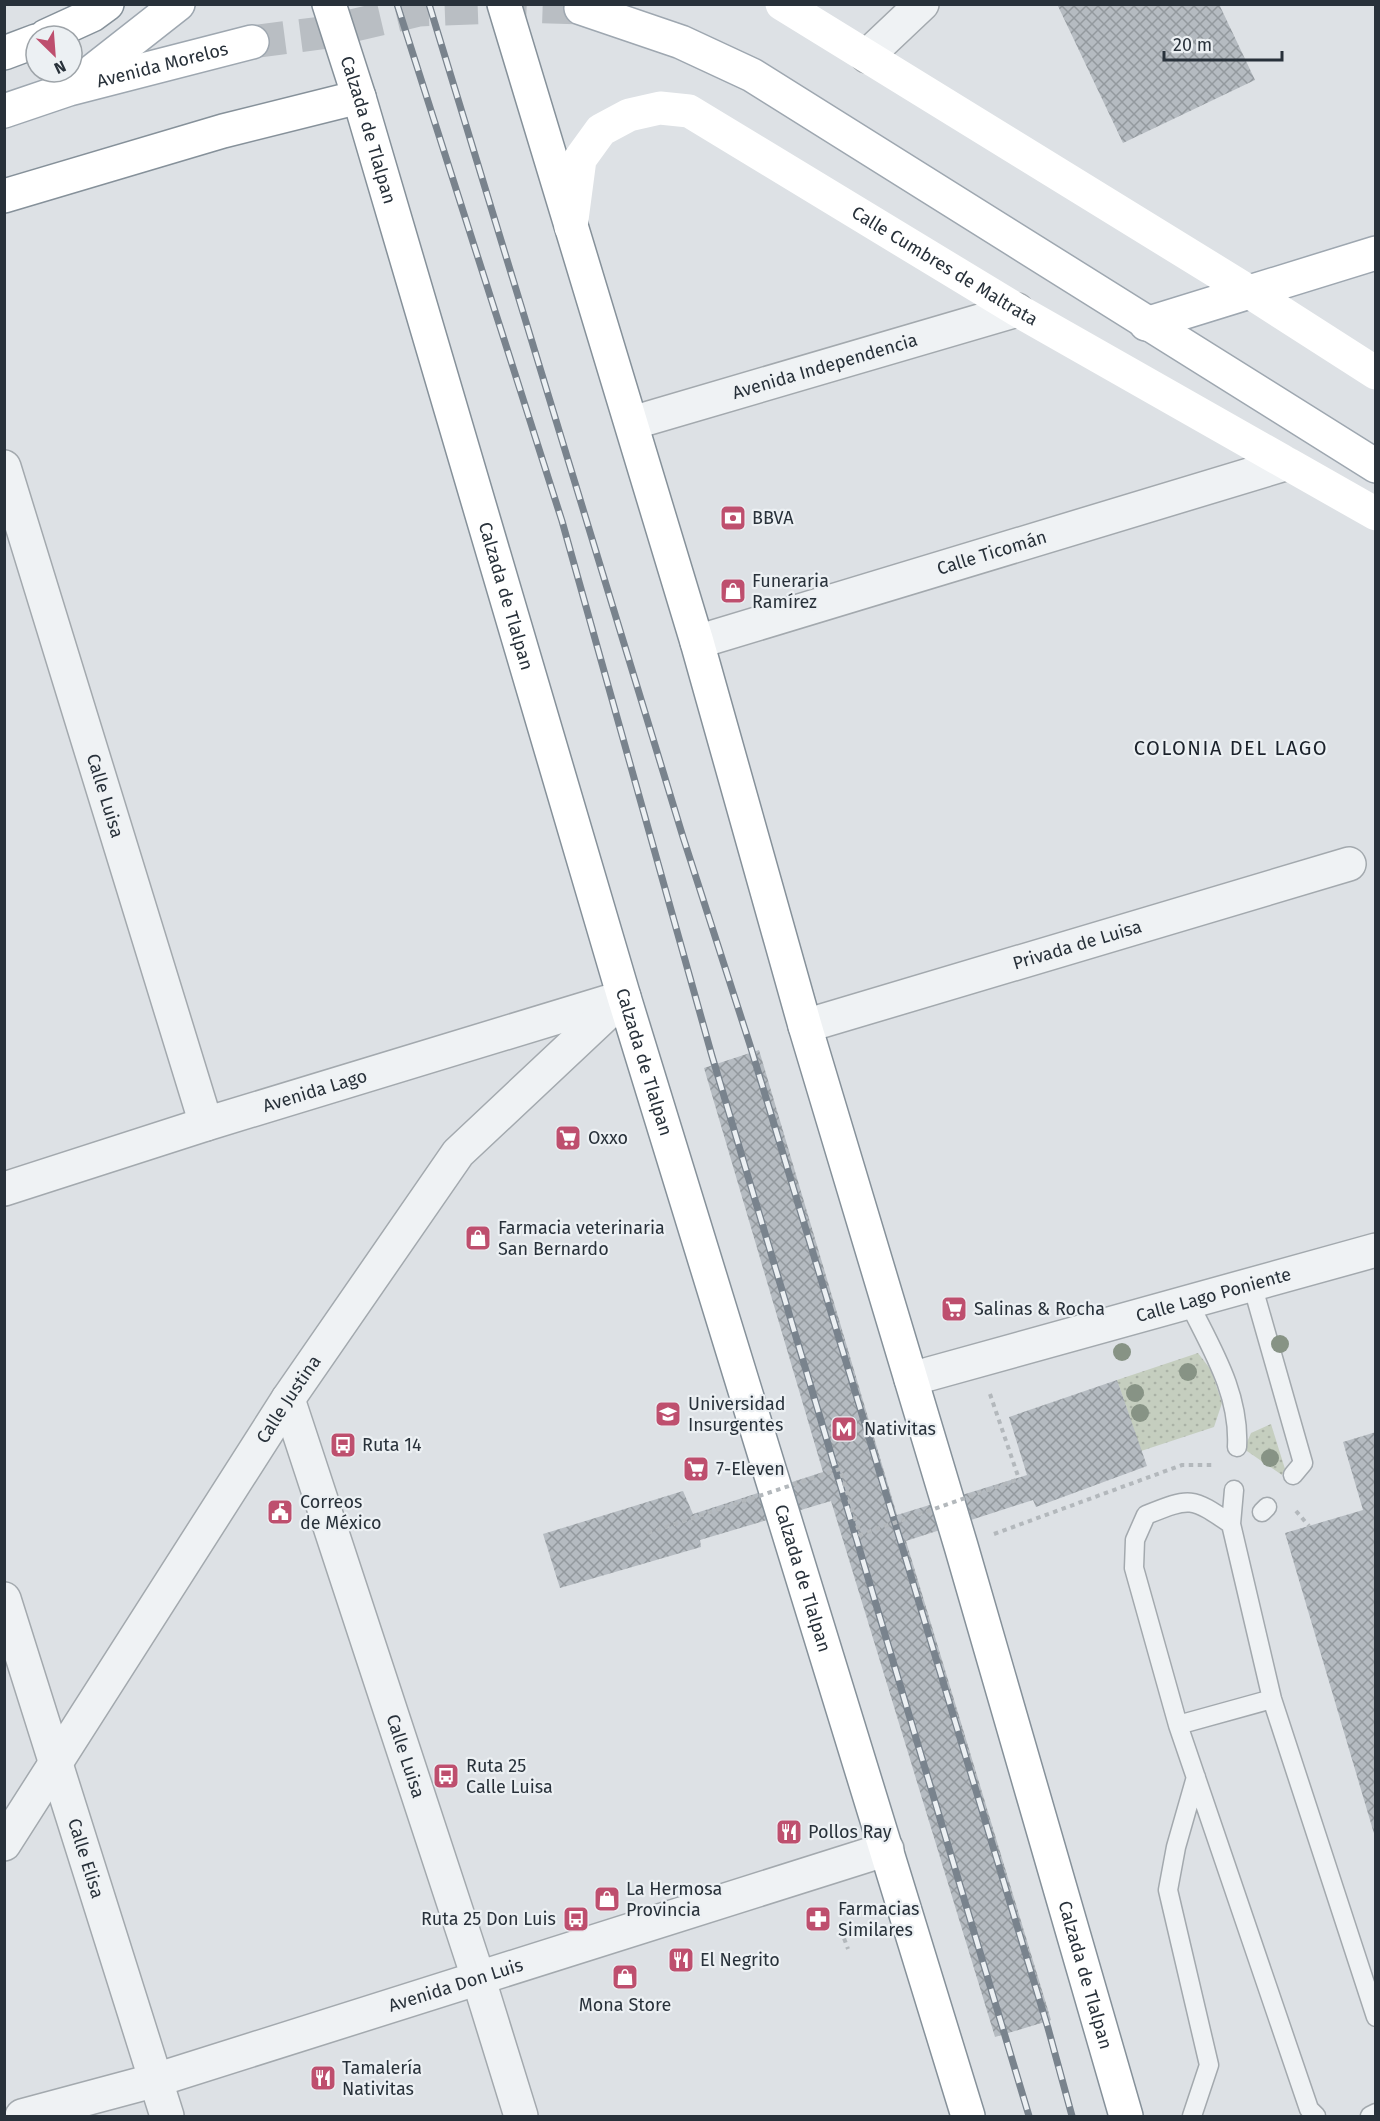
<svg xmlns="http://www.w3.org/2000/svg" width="1380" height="2121" font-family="'Fira Sans',sans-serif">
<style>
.grass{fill:url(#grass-dots)}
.building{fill:url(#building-cross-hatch)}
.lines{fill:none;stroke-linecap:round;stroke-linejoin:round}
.primary-tunnel{stroke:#b9bec3;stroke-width:33;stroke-dasharray:33 16;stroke-linecap:butt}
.lane-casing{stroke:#a3a9ae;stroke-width:21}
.street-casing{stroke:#a3a9ae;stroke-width:36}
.primary-casing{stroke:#9ea7b0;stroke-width:36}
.highway-casing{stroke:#86919a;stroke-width:36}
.path{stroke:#b3b8bc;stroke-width:4;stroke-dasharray:4.5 4.5;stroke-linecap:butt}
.lane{stroke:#eff2f4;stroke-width:18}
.street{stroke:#eff2f4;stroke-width:33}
.secondary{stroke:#fff;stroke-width:33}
.primary{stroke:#fff;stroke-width:33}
.highway{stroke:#fff;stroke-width:33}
.rail-casing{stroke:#79838d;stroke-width:7}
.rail{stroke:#ecf0f3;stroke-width:4.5;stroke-dasharray:14;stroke-linecap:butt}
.path-bridge{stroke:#b3b8bc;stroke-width:4;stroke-dasharray:4.5 4.5;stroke-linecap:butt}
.tree{fill:#879385}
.labels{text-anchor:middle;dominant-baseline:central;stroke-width:4.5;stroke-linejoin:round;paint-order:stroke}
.street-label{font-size:18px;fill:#28313a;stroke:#ecf0f3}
.poi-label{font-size:18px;fill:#28313a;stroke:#ecf0f3;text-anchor:start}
.neighbourhood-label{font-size:20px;letter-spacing:1.5px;fill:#1b222b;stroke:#ecf0f3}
</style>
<defs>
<pattern id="grass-dots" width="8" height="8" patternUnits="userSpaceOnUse" patternTransform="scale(1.5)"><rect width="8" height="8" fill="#c5cebf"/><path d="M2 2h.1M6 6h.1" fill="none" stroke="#a9b1a5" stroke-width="1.8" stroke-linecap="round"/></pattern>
<pattern id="building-cross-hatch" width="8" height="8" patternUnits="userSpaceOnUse" patternTransform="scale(1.5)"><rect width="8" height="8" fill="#b5bbc1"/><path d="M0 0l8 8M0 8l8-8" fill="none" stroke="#93999e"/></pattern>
</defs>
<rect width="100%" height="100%" fill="#dde1e5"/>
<path class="grass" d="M1198 1353 1211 1370 1222 1403 1214 1427 1141 1451 1117 1380Z
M1271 1424 1285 1469 1282 1475 1244 1449 1251 1433Z"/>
<path class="building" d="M1057 4H1219L1255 80 1123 143Z
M759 1050 897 1515 1027 1475 1009 1417 1117 1380 1147 1466 1036 1507 1033 1500 906 1541 1051 2020 995 2037 831 1501 700 1540 701 1547 560 1588 543 1534 683 1491 693 1514 823 1472 704 1068Z
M1376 1432V1837H1375L1285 1533 1363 1510 1343 1442Z"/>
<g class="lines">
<path class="primary-tunnel" d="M252 42 321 33 419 10 524 6 581 8"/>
<g class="lane-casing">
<path id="lane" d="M1252 1284 1303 1463 1293 1475
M1188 1301C1211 1348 1240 1393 1237 1447
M1262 1512 1267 1507
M1231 1524 1234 1490
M1178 1725 1272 1699
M1192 2116 1209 2065 1168 1890 1176 1847 1196 1777
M1316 2116 1309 2109 1178 1725 1134 1568 1135 1540 1146 1515C1191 1497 1191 1497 1231 1524L1272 1699 1376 2017
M1370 2116 1376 2113"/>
</g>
<g class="street-casing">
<g id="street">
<path d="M867 56 922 4"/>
<path id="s1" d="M632 423 1017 310"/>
<path id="s2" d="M4 467 206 1124"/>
<path id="s3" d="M697 642 1285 464"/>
<path id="s4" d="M805 1026 1349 864"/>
<path id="s5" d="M4 1189 206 1124 617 999"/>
<path id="s6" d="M911 1379 1376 1250"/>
<path id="s7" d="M288 1399 478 1977 521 2116"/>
<path id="s8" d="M4 1599 167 2116"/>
<path id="s9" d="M4 1844 288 1399 458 1153 624 997"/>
<path id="s10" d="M22 2116 156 2080 887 1849"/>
</g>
</g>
<g class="primary-casing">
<g id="primary">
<path d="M581 8 681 42 752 75 1376 466"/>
<path d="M80 81 178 4"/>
<path id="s12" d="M4 111 69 89 252 42"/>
<path d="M1146 324 1376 253"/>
</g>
</g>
<g class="highway-casing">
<g id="highway">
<path id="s13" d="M329 4 359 97 624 997 968 2116"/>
<path id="s14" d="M504 4 697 642 805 1026 961 1546 1126 2116"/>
<path d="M46 36 92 15 107 4"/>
<path d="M4 53 36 41"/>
<path d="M4 196 223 131 359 97"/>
</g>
</g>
<path class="path" d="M990 1394 1019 1479
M1296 1511 1309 1526
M994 1534 1182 1465H1214
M841 1930 848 1949"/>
<use href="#lane" class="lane"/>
<use href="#street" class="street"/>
<g class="secondary">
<path d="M782 4 1248 291 1376 373"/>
<path id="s11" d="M571 227 580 159 601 130 629 115 660 108 689 111 1017 310 1376 514"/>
</g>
<use href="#primary" class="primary"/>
<use href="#highway" class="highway"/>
<g class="rail-casing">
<path id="rail" d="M397 4 562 521 712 1056 1029 2116
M429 4 683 837 750 1045 1048 2028 1072 2116"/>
</g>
<use href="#rail" class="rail"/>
<path class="path-bridge" d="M648 1533 840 1469 860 1535 1019 1479"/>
</g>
<g class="tree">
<circle cx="1280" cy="1344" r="9"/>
<circle cx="1122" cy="1352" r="9"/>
<circle cx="1188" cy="1372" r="9"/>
<circle cx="1135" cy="1393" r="9"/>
<circle cx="1140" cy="1413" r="9"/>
<circle cx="1270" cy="1458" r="9"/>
</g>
<defs>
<g id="bank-square" transform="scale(1.35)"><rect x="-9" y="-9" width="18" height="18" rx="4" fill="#be4f6e" stroke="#ecf0f3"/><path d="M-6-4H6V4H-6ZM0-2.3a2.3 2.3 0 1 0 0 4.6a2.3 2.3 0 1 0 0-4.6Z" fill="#fff"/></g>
<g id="shop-square" transform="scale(1.35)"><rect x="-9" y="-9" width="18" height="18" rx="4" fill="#be4f6e" stroke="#ecf0f3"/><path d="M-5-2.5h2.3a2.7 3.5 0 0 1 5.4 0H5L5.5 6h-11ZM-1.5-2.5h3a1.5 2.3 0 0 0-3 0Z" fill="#fff"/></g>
<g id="supermarket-square" transform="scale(1.35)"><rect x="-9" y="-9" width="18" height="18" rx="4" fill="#be4f6e" stroke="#ecf0f3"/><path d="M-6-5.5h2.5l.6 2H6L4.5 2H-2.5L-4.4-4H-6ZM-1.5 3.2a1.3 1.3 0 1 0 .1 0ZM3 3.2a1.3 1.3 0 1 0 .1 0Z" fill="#fff"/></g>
<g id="university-square" transform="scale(1.35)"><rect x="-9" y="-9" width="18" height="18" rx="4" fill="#be4f6e" stroke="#ecf0f3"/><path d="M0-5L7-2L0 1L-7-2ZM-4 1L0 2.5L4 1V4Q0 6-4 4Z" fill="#fff"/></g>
<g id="metro-square" transform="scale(1.35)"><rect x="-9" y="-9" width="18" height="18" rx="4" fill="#be4f6e" stroke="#ecf0f3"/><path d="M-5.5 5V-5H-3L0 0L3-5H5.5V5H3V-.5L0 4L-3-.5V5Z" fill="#fff"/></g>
<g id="bus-square" transform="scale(1.35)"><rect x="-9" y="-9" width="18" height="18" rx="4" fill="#be4f6e" stroke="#ecf0f3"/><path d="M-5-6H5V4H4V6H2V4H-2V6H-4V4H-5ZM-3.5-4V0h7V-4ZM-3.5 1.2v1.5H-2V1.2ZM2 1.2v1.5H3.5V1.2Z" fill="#fff"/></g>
<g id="civic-square" transform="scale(1.35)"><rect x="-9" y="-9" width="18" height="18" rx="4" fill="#be4f6e" stroke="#ecf0f3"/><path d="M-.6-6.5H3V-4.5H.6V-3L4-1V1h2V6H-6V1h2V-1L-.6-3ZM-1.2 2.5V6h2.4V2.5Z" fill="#fff"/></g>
<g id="restaurant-square" transform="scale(1.35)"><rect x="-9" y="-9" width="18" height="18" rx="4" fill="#be4f6e" stroke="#ecf0f3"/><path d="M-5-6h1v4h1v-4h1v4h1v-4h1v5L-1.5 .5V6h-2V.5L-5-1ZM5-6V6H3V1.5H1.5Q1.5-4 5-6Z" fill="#fff"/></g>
<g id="pharmacy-square" transform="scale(1.35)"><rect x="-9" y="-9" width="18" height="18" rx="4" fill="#be4f6e" stroke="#ecf0f3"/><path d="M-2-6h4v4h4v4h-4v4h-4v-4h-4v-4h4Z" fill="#fff"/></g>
</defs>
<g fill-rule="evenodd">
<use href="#bank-square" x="733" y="518"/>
<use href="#shop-square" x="733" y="591"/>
<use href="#supermarket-square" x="568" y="1138"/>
<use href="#shop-square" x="478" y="1238"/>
<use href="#supermarket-square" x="954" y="1309"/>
<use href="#university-square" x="668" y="1414"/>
<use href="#metro-square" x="844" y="1429"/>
<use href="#bus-square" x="343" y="1445"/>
<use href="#supermarket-square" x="696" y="1469"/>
<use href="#civic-square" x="280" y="1512"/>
<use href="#bus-square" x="446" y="1776"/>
<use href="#restaurant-square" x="789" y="1832"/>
<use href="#shop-square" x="607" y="1899"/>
<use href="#bus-square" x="576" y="1919"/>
<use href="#pharmacy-square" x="818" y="1919"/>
<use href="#restaurant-square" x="681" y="1960"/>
<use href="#shop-square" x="625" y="1977"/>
<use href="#restaurant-square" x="323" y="2078"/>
</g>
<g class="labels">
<g class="street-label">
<text stroke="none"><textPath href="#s12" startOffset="165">Avenida Morelos</textPath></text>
<text stroke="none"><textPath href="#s13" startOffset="132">Calzada de Tlalpan</textPath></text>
<text stroke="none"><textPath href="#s11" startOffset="496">Calle Cumbres de Maltrata</textPath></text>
<text stroke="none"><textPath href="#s1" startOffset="201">Avenida Independencia</textPath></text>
<text stroke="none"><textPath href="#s3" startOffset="308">Calle Ticomán</textPath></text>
<text stroke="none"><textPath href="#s13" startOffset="618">Calzada de Tlalpan</textPath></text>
<text stroke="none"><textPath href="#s2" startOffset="344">Calle Luisa</textPath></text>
<text stroke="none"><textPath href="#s4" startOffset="284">Privada de Luisa</textPath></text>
<text stroke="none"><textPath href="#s13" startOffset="1104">Calzada de Tlalpan</textPath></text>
<text stroke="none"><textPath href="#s5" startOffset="326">Avenida Lago</textPath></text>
<text stroke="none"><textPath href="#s6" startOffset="314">Calle Lago Poniente</textPath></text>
<text stroke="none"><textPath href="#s9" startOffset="528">Calle Justina</textPath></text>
<text stroke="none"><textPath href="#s13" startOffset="1644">Calzada de Tlalpan</textPath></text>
<text stroke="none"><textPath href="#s7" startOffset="376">Calle Luisa</textPath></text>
<text stroke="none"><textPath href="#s8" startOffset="272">Calle Elisa</textPath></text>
<text stroke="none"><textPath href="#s14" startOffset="2055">Calzada de Tlalpan</textPath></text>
<text stroke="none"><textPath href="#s10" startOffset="453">Avenida Don Luis</textPath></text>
</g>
<g class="poi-label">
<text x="752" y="518">BBVA</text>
<text x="752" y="581">Funeraria<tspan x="752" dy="21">Ramírez</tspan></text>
<text x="588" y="1138">Oxxo</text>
<text x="498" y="1228">Farmacia veterinaria<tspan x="498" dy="21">San Bernardo</tspan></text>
<text x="974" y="1309">Salinas &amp; Rocha</text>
<text x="688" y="1404">Universidad<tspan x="688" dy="21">Insurgentes</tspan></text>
<text x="864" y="1429">Nativitas</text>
<text x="362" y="1445">Ruta 14</text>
<text x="716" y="1469">7-Eleven</text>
<text x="300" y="1502">Correos<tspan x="300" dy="21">de México</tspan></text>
<text x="466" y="1766">Ruta 25<tspan x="466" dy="21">Calle Luisa</tspan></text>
<text x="808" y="1832">Pollos Ray</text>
<text x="626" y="1889">La Hermosa<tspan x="626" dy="21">Provincia</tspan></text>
<text x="838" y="1909">Farmacias<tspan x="838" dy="21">Similares</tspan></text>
<text x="556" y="1919" text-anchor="end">Ruta 25 Don Luis</text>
<text x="700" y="1960">El Negrito</text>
<text x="625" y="2005" text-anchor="middle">Mona Store</text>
<text x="342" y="2068">Tamalería<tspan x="342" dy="21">Nativitas</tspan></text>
</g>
<g class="neighbourhood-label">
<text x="1231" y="748">COLONIA DEL LAGO</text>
</g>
</g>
<rect width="1380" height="2121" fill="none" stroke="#28313a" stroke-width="12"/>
<g transform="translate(54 54) rotate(155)"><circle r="28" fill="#ecf0f3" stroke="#9ea4a9" stroke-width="1.5"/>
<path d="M0-4.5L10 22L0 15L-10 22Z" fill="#be4f6e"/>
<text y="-9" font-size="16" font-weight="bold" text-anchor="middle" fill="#28313a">N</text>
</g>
<path d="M1164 51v9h118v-9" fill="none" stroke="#28313a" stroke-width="3"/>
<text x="1173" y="51" font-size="18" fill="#28313a" stroke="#ecf0f3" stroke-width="4.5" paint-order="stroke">20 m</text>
</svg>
